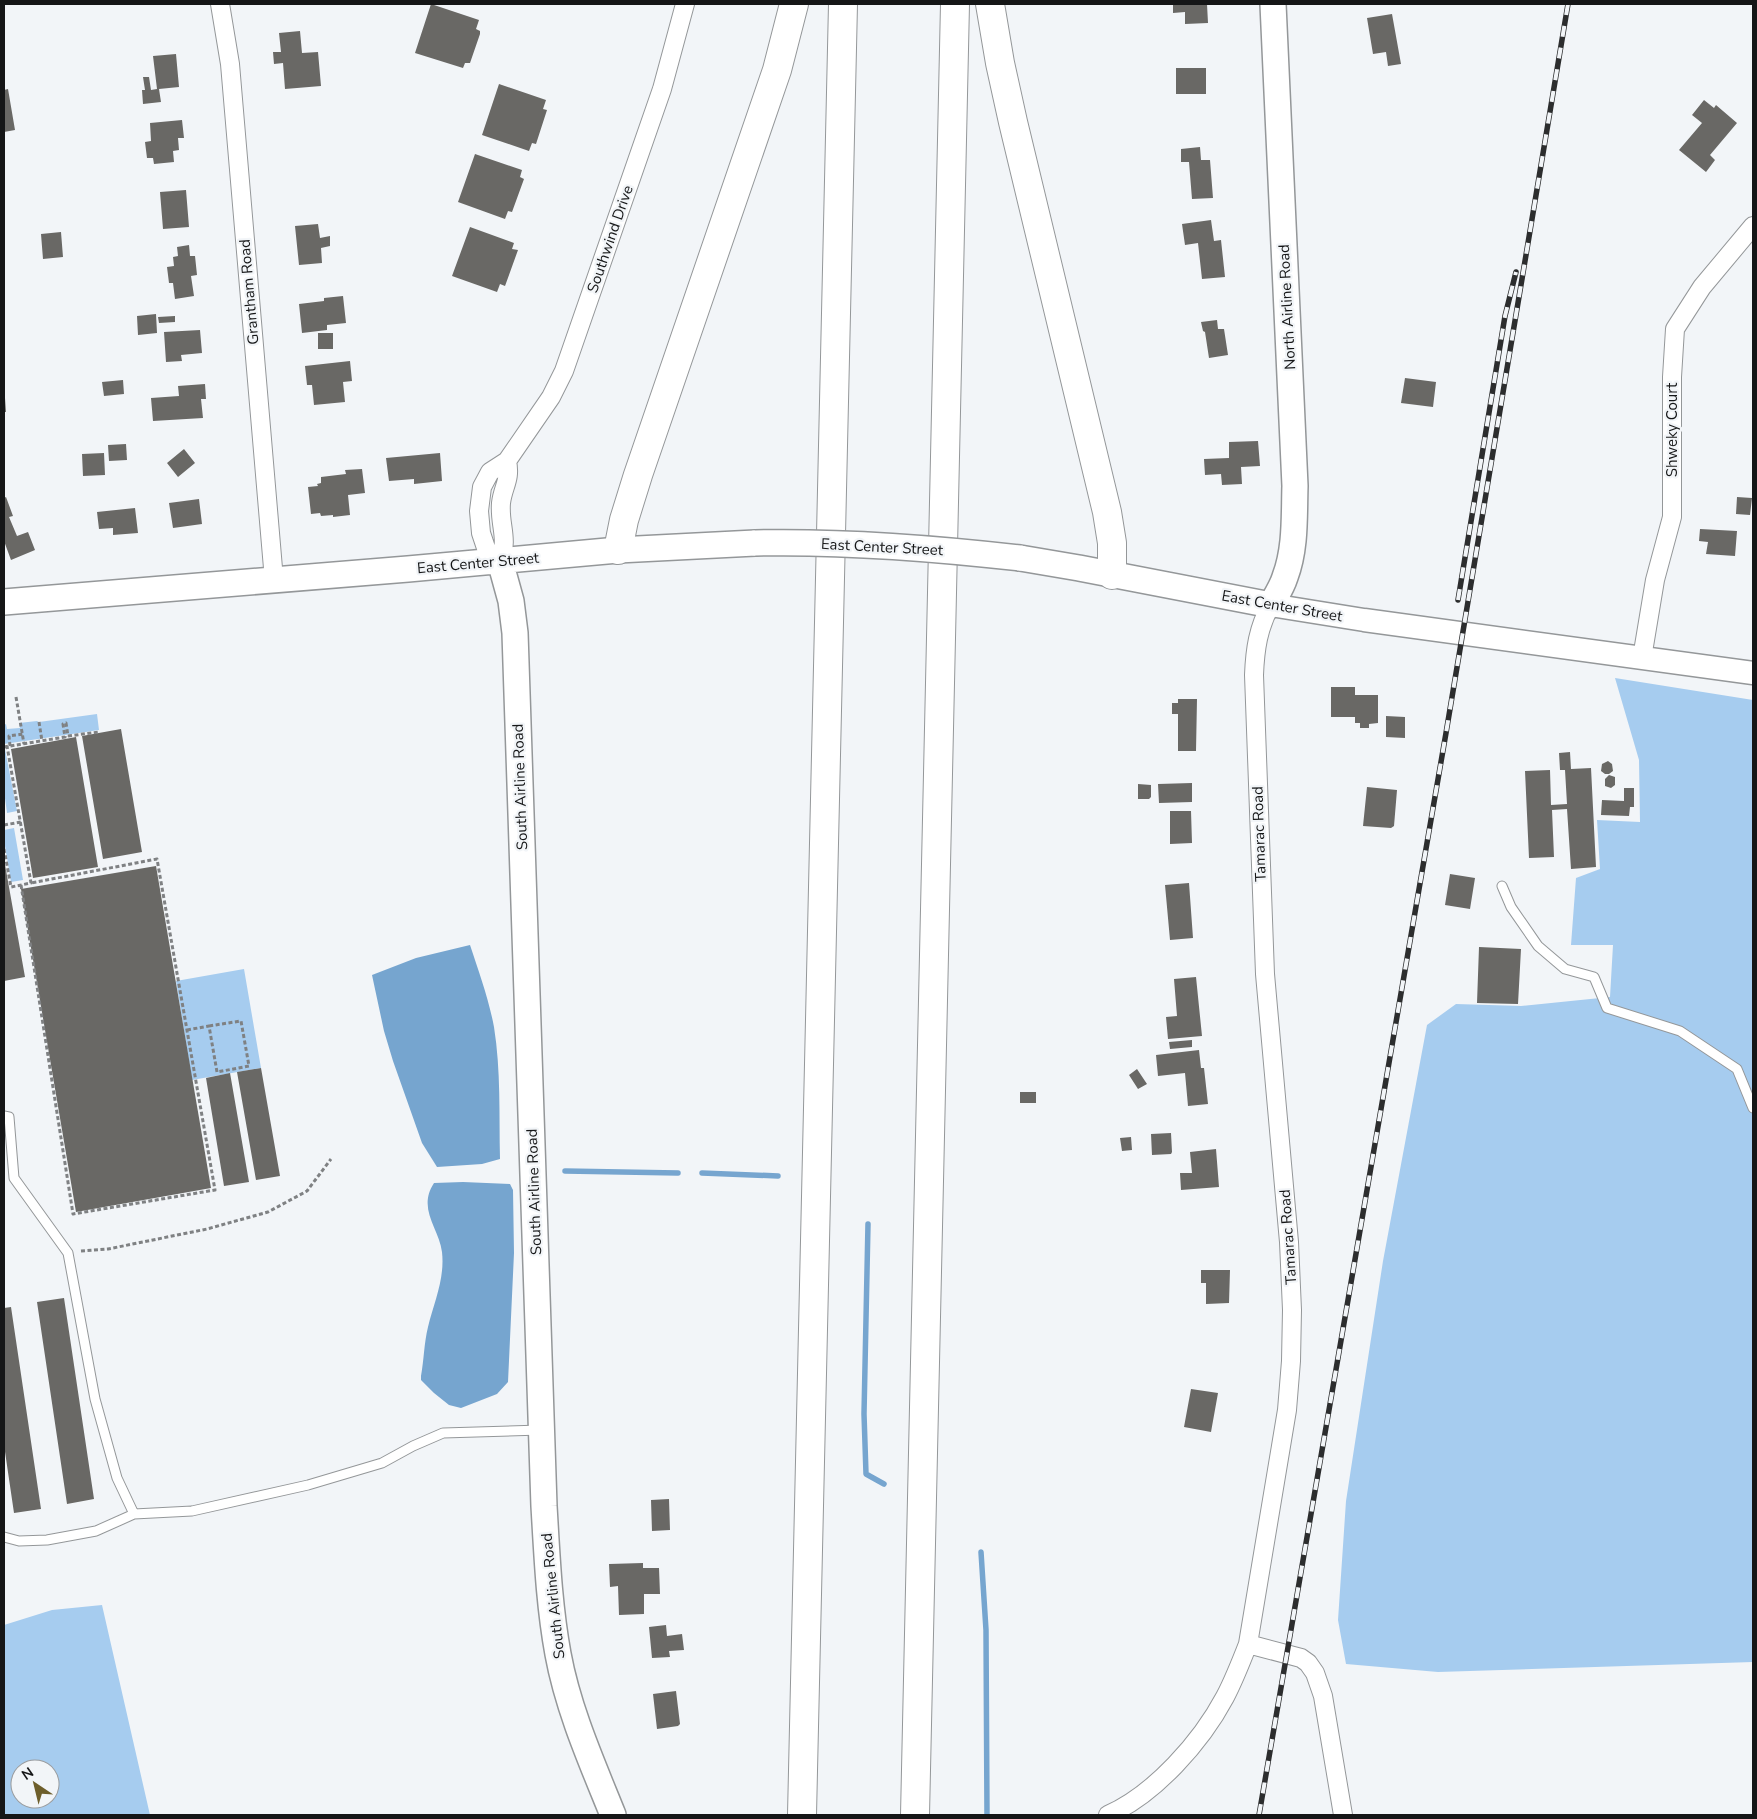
<svg xmlns="http://www.w3.org/2000/svg" width="1757" height="1819" font-family="'Nunito Sans',sans-serif">
<style>
.green{fill:#a6ccef;fill-rule:evenodd}
.water{fill:#76a5cf}
.lines{fill:none;stroke-linecap:round;stroke-linejoin:round}
.stream{stroke:#76a5cf;stroke-width:5.5}
.building{fill:#696865}
.service-casing{stroke:#949799;stroke-width:11}
.minor-casing{stroke:#949799;stroke-width:20}
.tertiary-casing{stroke:#949799;stroke-width:25}
.secondary-casing{stroke:#949799;stroke-width:28}
.motorway-casing{stroke:#949799;stroke-width:30}
.path{stroke:#7f8183;stroke-width:3;stroke-dasharray:4 2.5;stroke-linecap:butt}
.service{stroke:#fff;stroke-width:9}
.minor{stroke:#fff;stroke-width:18}
.tertiary{stroke:#fff;stroke-width:22}
.secondary{stroke:#fff;stroke-width:25}
.motorway{stroke:#fff;stroke-width:28}
.rail-casing{stroke:#2c2d2e;stroke-width:5.5}
.rail{stroke:#f2f5f8;stroke-width:4;stroke-dasharray:11;stroke-linecap:butt}
.secondary-bridge-casing{stroke:#949799;stroke-width:28;stroke-linecap:butt}
.secondary-bridge{stroke:#fff;stroke-width:25}
.labels{text-anchor:middle;dominant-baseline:central;stroke-width:4.5;stroke-linejoin:round;paint-order:stroke}
.street-label{font-size:15px;fill:#151617;stroke:#f2f5f8}
</style>
<rect width="100%" height="100%" fill="#f2f5f8"/>
<path class="green" d="M1615 678 1753 700V1662L1438 1672 1346 1664 1338 1620 1346 1501 1383 1261 1427 1025 1456 1004 1521 1006 1610 997 1613 945H1571L1576 878 1600 869 1597 820 1640 822 1639 760Z
M97 714 99 730 4 744 17 811 7 813 4 791V725L6 724 7 729 20 728 19 723 37 721 39 722Z
M14 828 23 880 11 882 4 840V830Z
M244 969 261 1068 192 1080 176 981Z
M102 1605 150 1815H4V1625L52 1610ZM20 1769H50V1799H20Z"/>
<path class="water" d="M470 945C479 972 489 1000 494 1027 501 1071 499 1115 500 1159L482 1164 437 1167 422 1143 393 1061 384 1031 372 975 416 958Z
M463 1182 510 1184 513 1190 514 1253 508 1382 497 1394 461 1408 449 1405 434 1393 421 1380V1376C424 1360 424 1343 428 1327 434 1302 445 1279 442 1252 439 1228 417 1209 434 1183Z"/>
<g class="lines">
<path class="stream" d="M565 1171 678 1173
M702 1173 778 1176
M868 1224 864 1414 866 1474 884 1484
M981 1552 986 1630 987 1815"/>
</g>
<path class="building" d="M431 4 479 20 476 29 480 31V34L470 63H465L463 68 415 53Z
M1173 4H1207L1208 23 1185 24V12L1173 13Z
M1392 14 1401 64 1388 66 1386 52 1373 54 1367 18Z
M300 31 302 53 318 52 321 86 285 89 283 63 274 64 273 52H281L279 33Z
M176 54 179 87 159 89 161 102 143 104 142 90H145L143 77H149L151 90 157 89 153 56Z
M1176 68H1206V94H1176Z
M499 84 546 100 543 109 547 110 536 144 532 143 529 151 482 135Z
M8 89 15 130 4 132V90Z
M1704 100 1714 108 1716 105 1737 123 1710 155 1715 160 1706 172 1679 150 1702 123 1692 115Z
M182 120 184 138H178L179 150 173 151 174 162 154 164 153 158H147L145 142 151 141 150 123Z
M1200 147 1201 160H1210L1213 198 1192 199 1189 162H1181V149Z
M475 154 522 170 520 177 524 179 512 212 508 211 505 219 458 202Z
M186 190 189 227 163 229 160 192Z
M1211 220 1214 241 1221 240 1225 277 1202 279 1198 243 1185 245 1182 224Z
M318 224 320 238 330 236V246L321 248 322 263 299 265 295 226Z
M470 227 514 243 512 249 518 250 505 286 500 284 497 292 452 276Z
M61 232 63 257 43 259 41 234Z
M189 245 190 256H195L197 275 191 276 194 296 175 299 173 283H169L167 267 174 266 173 257 178 256 177 247Z
M343 296 346 323 327 325V330L302 333 299 304 324 301V298Z
M156 314 157 333 138 335 137 316Z
M175 316V322L159 323 158 317Z
M1217 320 1218 329H1224L1228 355 1209 358 1205 332 1203 331 1201 322Z
M200 330 202 353 181 355 182 361 166 362 164 332Z
M318 333H333V349H318Z
M350 361 352 381 343 382 345 402 314 405 312 385H307L305 366Z
M1405 378 1436 382 1433 407 1401 403Z
M123 380 124 394 104 396 102 382Z
M205 384 206 399H201L203 418 153 421 151 398 179 396 178 386Z
M4 398H5L6 412H4Z
M1258 441 1260 466 1241 467 1242 484 1222 485 1221 474 1205 475 1204 459 1229 458V442Z
M126 444 127 460 109 461 108 445Z
M184 449 195 463 178 477 167 463Z
M104 453 105 475 83 476 82 454Z
M440 453 442 481 414 484V479L389 481 386 458Z
M362 469 365 493 348 495 350 515 333 517V515L321 516 320 513 311 514 308 487 318 486 317 484 321 483V477L346 474 345 470Z
M6 497 13 516 9 517 17 536 28 532 35 550 11 560 4 541V498Z
M1737 497 1752 498 1750 515 1736 514Z
M199 499 202 524 173 528 169 503Z
M135 508 138 533 113 535V528L99 529 97 512Z
M1700 529 1737 531 1735 556 1706 554 1708 542 1699 541Z
M1331 687H1355V695H1378V723L1369 724V728H1360V723H1355V717H1331Z
M1178 699H1197L1196 751H1178V714H1172V703H1178Z
M1386 716 1405 717V738L1386 737Z
M121 729 142 852 103 859 82 736Z
M76 737 98 867 33 878 11 749Z
M1570 752 1571 769 1591 768 1596 867 1571 869 1567 809 1552 810 1554 857 1529 858 1525 771 1550 770 1551 805 1567 804 1565 770H1560L1559 753Z
M1608 761 1612 764 1613 771 1609 774H1605L1601 771 1602 764Z
M1609 775 1615 777V785L1611 788 1605 786V779Z
M1192 783V802L1159 803 1158 784Z
M1138 784 1151 785V797L1149 799H1138Z
M1367 787 1397 790 1394 826 1391 828 1363 826Z
M1624 788H1634V807H1630L1629 816 1601 815 1602 800 1624 801Z
M1170 811H1191L1192 843 1170 844Z
M4 859 25 977 4 981Z
M156 866 211 1188 76 1212 21 889Z
M1450 874 1475 878 1470 909 1445 905Z
M1189 883 1193 938 1170 940 1165 885Z
M1479 947 1521 949 1518 1004 1477 1003Z
M1196 977 1202 1036 1168 1039 1166 1017 1177 1016 1174 979Z
M1192 1040V1047L1170 1049 1169 1042Z
M1199 1050 1201 1068H1204L1208 1104 1188 1106 1185 1073 1158 1076 1156 1055Z
M261 1068 280 1176 256 1180 237 1072Z
M1137 1069 1147 1084 1138 1089 1129 1075Z
M230 1073 249 1182 224 1186 206 1078Z
M1020 1092H1036V1103H1020Z
M1171 1133 1172 1152 1171 1154 1152 1155 1151 1134Z
M1131 1137 1132 1150 1122 1151 1120 1138Z
M1216 1149 1219 1187 1181 1190 1180 1173H1192L1190 1152Z
M1201 1270H1230L1229 1303 1206 1304V1283H1201Z
M64 1298 94 1499 67 1504 37 1302Z
M11 1307 41 1509 14 1513 4 1445V1308Z
M1191 1389 1218 1393 1211 1432 1184 1427Z
M669 1499 670 1530 652 1531 651 1500Z
M643 1563V1568H659L660 1594H644V1614L619 1615 618 1586 610 1587 609 1564Z
M666 1625 667 1636 682 1634 684 1650 669 1651 670 1657 652 1658 649 1627Z
M676 1691 680 1724 678 1726 657 1729 653 1694Z"/>
<g class="lines">
<g class="service-casing">
<path id="service" d="M1502 886 1511 907 1538 946 1565 969 1594 977 1607 1008 1680 1031 1737 1069 1753 1108
M4 1116 9 1117 14 1178 68 1253 95 1399 117 1478 134 1514
M4 1537 19 1541 47 1540 96 1531 134 1514 192 1511 308 1485 382 1463 413 1446 443 1433 541 1430"/>
</g>
<g class="minor-casing">
<path id="minor" d="M220 4 230 64 274 580
M507 461C511 480 503 486 501 503 499 525 509 538 500 561L487 551 481 533 479 511 482 487 490 472 507 461 551 397 564 371 662 89 685 4
M1642 658 1655 580 1672 517V377L1675 329 1702 287 1753 226
M1248 1644 1301 1658 1308 1663 1315 1673 1323 1696 1343 1815
M1108 1815C1155 1794 1201 1742 1225 1697 1234 1680 1241 1662 1248 1644L1287 1410 1291 1361 1292 1310 1289 1242 1265 974 1254 675C1255 650 1258 627 1271 605"/>
</g>
<g class="tertiary-casing">
<path id="tertiary" d="M1271 605 1364 620 1753 673"/>
</g>
<g class="secondary-casing">
<path id="secondary" d="M1020 558 1079 568 1271 605C1276 596 1282 587 1285 577 1296 548 1294 516 1295 486L1273 4
M500 561 511 601 515 633 544 1506C547 1556 549 1605 558 1654 568 1709 592 1763 613 1815
M4 602 408 569 618 550 755 543"/>
</g>
<g class="motorway-casing">
<path id="motorway" d="M990 4 1000 63 1013 122 1107 512 1112 543V575
M618 550 624 520 638 475 777 70 794 4
M802 1815 843 4
M915 1815 955 4"/>
</g>
<path class="path" d="M16 697 24 744
M39 722 42 741
M68 736 99 732
M10 746 9 736 23 734
M4 747 65 737 63 724 66 723 68 736
M4 825 21 822
M4 849 11 887 31 883 7 746
M21 885 73 1214 215 1190 157 859 31 883
M187 1030 209 1026 217 1072 249 1066 241 1021 209 1026
M81 1251 108 1249 207 1229 268 1212 307 1191 331 1159"/>
<use href="#service" class="service"/>
<use href="#minor" class="minor"/>
<use href="#tertiary" class="tertiary"/>
<use href="#secondary" class="secondary"/>
<use href="#motorway" class="motorway"/>
<g class="rail-casing">
<path id="rail" d="M1458 600 1505 316 1516 272
M1259 1815 1446 733 1568 4"/>
</g>
<use href="#rail" class="rail"/>
<g class="secondary-bridge-casing">
<path id="secondary-bridge" d="M755 543C844 541 932 548 1020 558"/>
</g>
<use href="#secondary-bridge" class="secondary-bridge"/>
</g>
<g class="labels">
<g class="street-label">
<text transform="translate(610 239) rotate(-71)">Southwind Drive</text>
<text transform="translate(249 292) rotate(-95)">Grantham Road</text>
<text transform="translate(1287 307) rotate(-93)">North Airline Road</text>
<text transform="translate(1672 430) rotate(-90)">Shweky Court</text>
<text transform="translate(882 547) rotate(3)">East Center Street</text>
<text transform="translate(478 563) rotate(-5)">East Center Street</text>
<text transform="translate(1282 606) rotate(10)">East Center Street</text>
<text transform="translate(520 787) rotate(-92)">South Airline Road</text>
<text transform="translate(1259 834) rotate(-92)">Tamarac Road</text>
<text transform="translate(534 1192) rotate(-92)">South Airline Road</text>
<text transform="translate(1288 1237) rotate(-94)">Tamarac Road</text>
<text transform="translate(553 1596) rotate(-96)">South Airline Road</text>
</g>
</g>
<rect width="1757" height="1819" fill="none" stroke="#151617" stroke-width="10"/>
<g transform="translate(35 1784) rotate(325)"><circle r="24" fill="#f2f5f8" stroke="#9a9c9e"/>
<path d="M0-4L9 19L0 12L-9 19Z" fill="#6d5e2b"/>
<text y="-8" font-size="14" font-weight="bold" text-anchor="middle" fill="#151617">N</text>
</g>
</svg>
